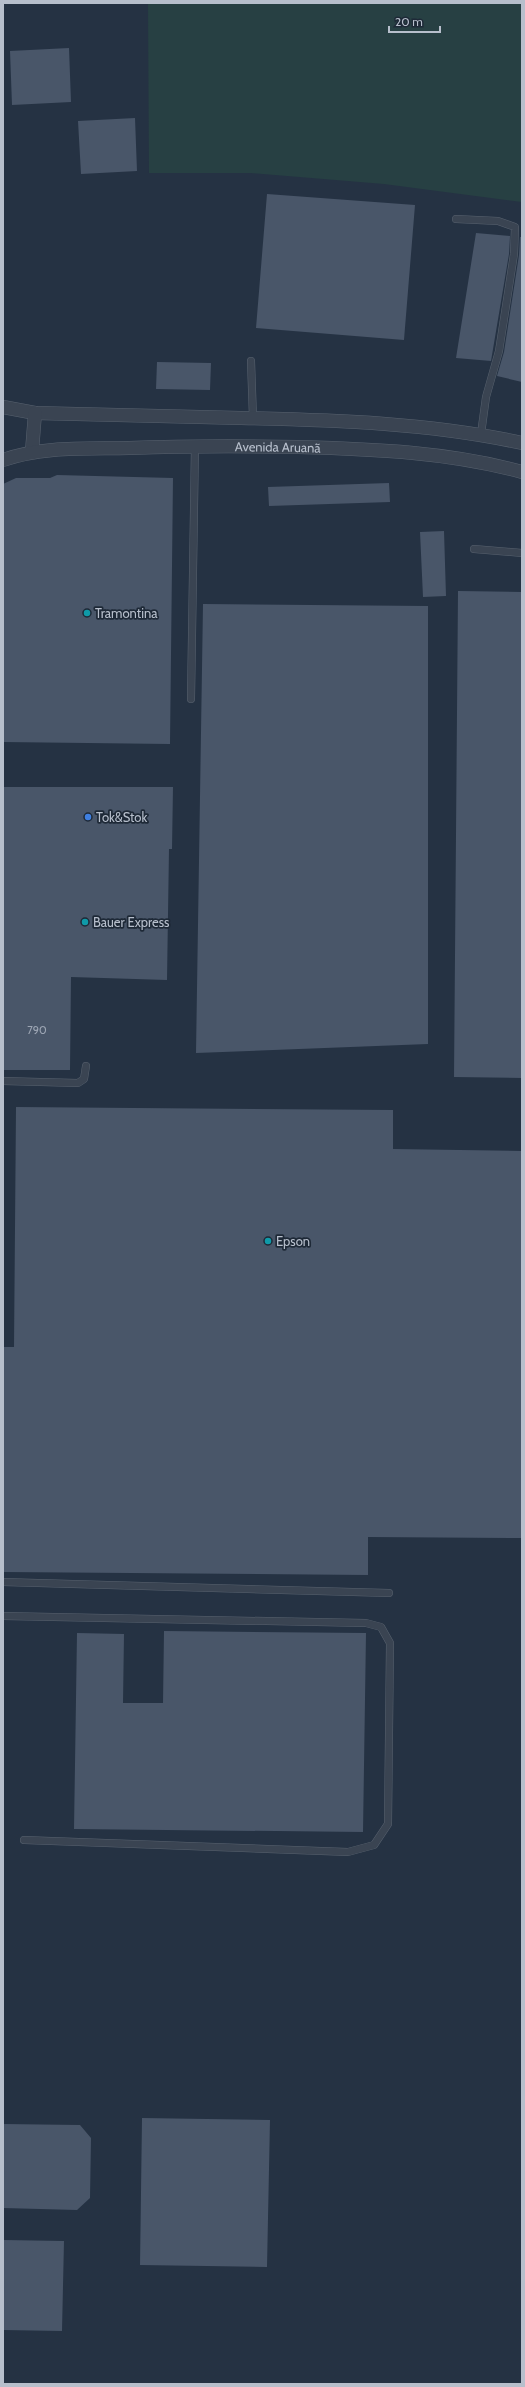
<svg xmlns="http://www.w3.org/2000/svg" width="525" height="2387" font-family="Cabin,sans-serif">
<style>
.green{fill:#274043}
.building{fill:#495669}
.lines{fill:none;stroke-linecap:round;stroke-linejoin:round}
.lane-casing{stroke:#58626f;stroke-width:8}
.street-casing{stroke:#58626f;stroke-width:14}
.lane{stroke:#3a4452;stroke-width:7}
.street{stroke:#3a4452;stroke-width:13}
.culture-dot{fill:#0f9aa8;stroke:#1e2937;stroke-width:1.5}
.shop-dot{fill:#3f7fe0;stroke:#1e2937;stroke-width:1.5}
.labels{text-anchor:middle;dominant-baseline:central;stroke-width:3.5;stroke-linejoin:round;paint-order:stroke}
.number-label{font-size:11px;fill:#9ca5b3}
.street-label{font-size:13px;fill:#b7bfcc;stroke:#1e2937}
.poi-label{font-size:13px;fill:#b7bfcc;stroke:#1e2937;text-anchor:start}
</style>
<rect width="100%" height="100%" fill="#253243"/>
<path class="green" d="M148 3H522V202L384 184 251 173H149Z"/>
<path class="building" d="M69 48 71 102 12 105 10 51Z
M135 118 137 171 81 174 78 121Z
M267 194 415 205 404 340 256 328Z
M476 233 510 236 509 254 491 361 456 358Z
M520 237H522V382L497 376 504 352 519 255Z
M157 362 211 363 210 390 156 389Z
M57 475 173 478 170 744 3 742V484L16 478H50Z
M389 483 390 502 269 506 268 487Z
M444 531 446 596 423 597 420 532Z
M458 591 522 592V1078L454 1077Z
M203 604 428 606V1044L196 1053Z
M3 787H173L172 849H169L167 980 71 977 70 1070H3Z
M16 1107 393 1110V1149L522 1151V1538L368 1537V1575L3 1572V1347H14Z
M164 1631 366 1633 363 1832 74 1829 77 1633 124 1634 123 1703H163Z
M142 2118 270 2120 267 2267 140 2265Z
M3 2124 80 2125 91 2138 90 2198 77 2210 3 2208Z
M3 2240 64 2241 62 2331 3 2330Z"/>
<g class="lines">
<g class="lane-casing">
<path id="lane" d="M456 219 498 221 515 227 514 254 499 351 486 397 481 434
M251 361 253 418
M474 549 522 553
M191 699 195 445
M3 1081 78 1083 84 1079 86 1066
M3 1582 389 1593
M3 1616 366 1623 381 1627 390 1643 388 1824 374 1845 348 1852 24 1840"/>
</g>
<g class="street-casing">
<g id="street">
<path d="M3 407 35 413C104 415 173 416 241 418 335 420 430 423 522 443"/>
<path d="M32 451 35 413"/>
<path id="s1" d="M3 460C43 446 87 449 129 448 185 446 241 446 298 447 373 449 449 452 522 472"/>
</g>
</g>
<use href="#lane" class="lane"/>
<use href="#street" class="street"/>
</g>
<g class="culture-dot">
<circle cx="87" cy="613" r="4"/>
<circle cx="85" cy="922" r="4"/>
<circle cx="268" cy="1241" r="4"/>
</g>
<circle class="shop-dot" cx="88" cy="817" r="4"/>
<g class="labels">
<g class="number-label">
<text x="37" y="1030">790</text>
</g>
<g class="street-label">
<text stroke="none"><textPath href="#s1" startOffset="276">Avenida Aruanã</textPath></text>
</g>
<g class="poi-label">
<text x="95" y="613">Tramontina</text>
<text x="96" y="817">Tok&amp;Stok</text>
<text x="93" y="922">Bauer Express</text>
<text x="276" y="1241">Epson</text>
</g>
</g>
<rect width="525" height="2387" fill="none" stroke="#b7bfcc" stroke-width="8"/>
<path d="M389 26v6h51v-6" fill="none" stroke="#b7bfcc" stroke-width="2"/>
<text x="395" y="26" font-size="12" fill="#b7bfcc" stroke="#1e2937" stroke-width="3" paint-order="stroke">20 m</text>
</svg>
